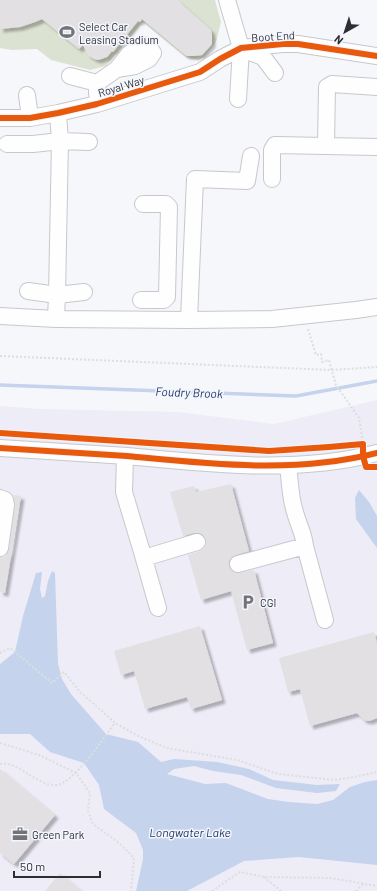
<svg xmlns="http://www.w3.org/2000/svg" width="377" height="891" font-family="Barlow,sans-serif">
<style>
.commercial{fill:#edecf7}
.green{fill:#dce2d1}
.water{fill:#c6d3ed}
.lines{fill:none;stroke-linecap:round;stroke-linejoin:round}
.stream{stroke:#c6d3ed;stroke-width:3.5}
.building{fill:#e2e0e2;filter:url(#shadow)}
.minor-casing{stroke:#c7c8cc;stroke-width:18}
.path{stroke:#dcdedf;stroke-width:2;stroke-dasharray:2 2;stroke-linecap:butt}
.minor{stroke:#fefefe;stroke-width:16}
.cycleway-casing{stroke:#f3f6fe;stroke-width:8}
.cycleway{stroke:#e8590c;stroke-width:6}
.labels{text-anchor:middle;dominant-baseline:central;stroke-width:3;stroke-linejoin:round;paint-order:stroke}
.poi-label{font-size:11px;fill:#2d2e32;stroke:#f3f6fe;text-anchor:start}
.street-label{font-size:11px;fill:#2d2e32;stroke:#f3f6fe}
.water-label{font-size:12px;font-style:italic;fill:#1a315d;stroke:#f3f6fe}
</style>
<defs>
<filter id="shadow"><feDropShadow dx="3.5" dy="3.5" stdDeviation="1" flood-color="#0004"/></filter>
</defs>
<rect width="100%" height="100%" fill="#f6f7fb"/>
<path class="commercial" d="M377 400V891H0V406L39 409 178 412 274 424Z"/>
<path class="green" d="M0 0H215L221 22 216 42 204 57 199 60 187 58 143 22 106 66 90 70 51 60 37 49 12 50 0 48Z"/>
<path class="water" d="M359 490 369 502 377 516V548L356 519 355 498Z
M52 571 55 573 58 664 62 679 71 694 106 734 138 742 161 762 174 759 217 762 249 769 273 780 317 785 340 784 336 791 317 793 276 788 241 775 213 771 194 766 174 769 167 774 205 784 226 783 268 799 289 802 317 804 333 800 350 787 365 782 377 780V865L299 857 244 861 187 891H136L143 859V850L136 833 104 809 99 785 84 763 50 752 30 734H0V664L15 652 23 616 36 573 42 572 40 589 42 598 45 596 48 581Z"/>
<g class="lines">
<path class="stream" d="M0 385 296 396 377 381"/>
</g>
<path class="building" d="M0 0H177L211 30 212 35V44L204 53 202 55 194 56H187L184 54 142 19 140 22 138 21 113 52 112 51 107 57 98 60 94 59 88 55 83 45 79 49 42 19 35 22 20 27 0 29Z
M231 484 249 551 236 555 232 557 229 561V566L232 571 236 573H240L254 570 273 643 247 650 231 591 201 600 188 555 200 551 204 549 206 545V540L203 535 199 533H194L183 536 170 492 194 486 196 492Z
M13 495 21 496 5 593 0 592V557H4L7 554 9 549 15 506 14 498Z
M200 626 222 700 191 709 187 697 145 709 134 671 121 675 114 651Z
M374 632 377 643V718L369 721 364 720 357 713 310 726 300 689 288 692 279 658Z
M0 769 55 815 14 864 0 853Z
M60 873 81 891H45Z"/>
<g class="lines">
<g class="minor-casing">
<path id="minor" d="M227 0 241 48 238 99
M244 50 263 57 275 73
M70 76 97 83V94
M97 83 117 69 129 54 142 45 149 47 153 53 149 59 135 66 117 69
M27 95 30 118
M0 118H30L58 113 97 104 200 72 220 59 241 48 283 44H298L377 56
M7 144H33L60 141 89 142
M326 146 327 87 332 84 377 87
M272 179V150L275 145 377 147
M28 291 57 295 84 292
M141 300H164L167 297 169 207 166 204H143
M0 316 56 319 189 320 272 319 356 310 377 307
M56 319 57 295 60 141 58 113
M189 320 195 179 247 181 251 156
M0 448C42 451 85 453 127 456 210 464 296 474 377 453
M125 456 124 492 142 552 158 608
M288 465C290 481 290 497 295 512 298 524 304 534 305 546L325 620
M0 498 5 500 6 505 0 548
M144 558 197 542
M238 564 305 546"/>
</g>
<path class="path" d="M308 329 316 355 321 354 322 362 329 360 336 385 359 418 363 443
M0 356 331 370 377 367
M0 653 10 648 52 683 64 672 80 692 103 712 115 723 136 735 167 748 237 760 278 774 335 780 354 777 377 772
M0 743 39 755 76 773 90 793 88 811 93 824 119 843 134 858 131 891
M0 764C11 762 22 770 31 776 39 780 47 786 57 785 75 782 103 738 115 723
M264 877 281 891
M212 891 240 872 264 877 331 878 377 886
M356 891 363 884"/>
<use href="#minor" class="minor"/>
<g class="cycleway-casing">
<path id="cycleway" d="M0 118H30L58 113 97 104 200 72 220 59 241 48 283 44H298L377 56
M0 433 269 451 329 447 363 444V456L366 467H377
M0 448C42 451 85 453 127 456 210 464 296 474 377 453"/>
</g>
<use href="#cycleway" class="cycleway"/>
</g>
<defs>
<g id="stadium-bare" transform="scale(1.2)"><path d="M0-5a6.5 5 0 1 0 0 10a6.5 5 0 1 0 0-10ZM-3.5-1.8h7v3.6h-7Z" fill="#737478" stroke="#f3f6fe" stroke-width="2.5" paint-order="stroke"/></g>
<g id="parking-bare" transform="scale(1.2)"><path d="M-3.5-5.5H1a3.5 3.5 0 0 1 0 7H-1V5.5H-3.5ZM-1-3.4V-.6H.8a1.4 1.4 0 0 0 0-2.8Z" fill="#737478" stroke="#f3f6fe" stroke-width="2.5" paint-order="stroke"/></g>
<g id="office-bare" transform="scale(1.2)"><path d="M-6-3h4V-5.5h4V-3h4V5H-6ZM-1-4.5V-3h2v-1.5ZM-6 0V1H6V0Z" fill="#737478" stroke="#f3f6fe" stroke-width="2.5" paint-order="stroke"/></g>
</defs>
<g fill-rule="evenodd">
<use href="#stadium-bare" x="67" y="32"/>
<use href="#parking-bare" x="248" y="602"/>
<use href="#office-bare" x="20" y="834"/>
</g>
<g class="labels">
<g class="poi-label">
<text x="79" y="26">Select Car<tspan x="79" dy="13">Leasing Stadium</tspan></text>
<text x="260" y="602">CGI</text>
<text x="32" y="834">Green Park</text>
</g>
<g class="street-label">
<text transform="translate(273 36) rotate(-4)">Boot End</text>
<text transform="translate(121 86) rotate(-17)">Royal Way</text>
</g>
<g class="water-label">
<text transform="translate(189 392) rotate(2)">Foudry Brook</text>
<text x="190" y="832">Longwater Lake</text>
</g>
</g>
<g transform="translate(345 32) rotate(219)" stroke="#f3f6fe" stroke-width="3" paint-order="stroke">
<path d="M0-3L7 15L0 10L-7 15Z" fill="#2d2e32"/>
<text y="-6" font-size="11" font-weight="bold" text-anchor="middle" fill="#2d2e32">N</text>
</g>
<path d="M14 871v6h86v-6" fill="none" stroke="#2d2e32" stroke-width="2"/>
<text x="20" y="871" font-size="12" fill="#2d2e32" stroke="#f3f6fe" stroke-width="3" paint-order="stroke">50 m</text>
</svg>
